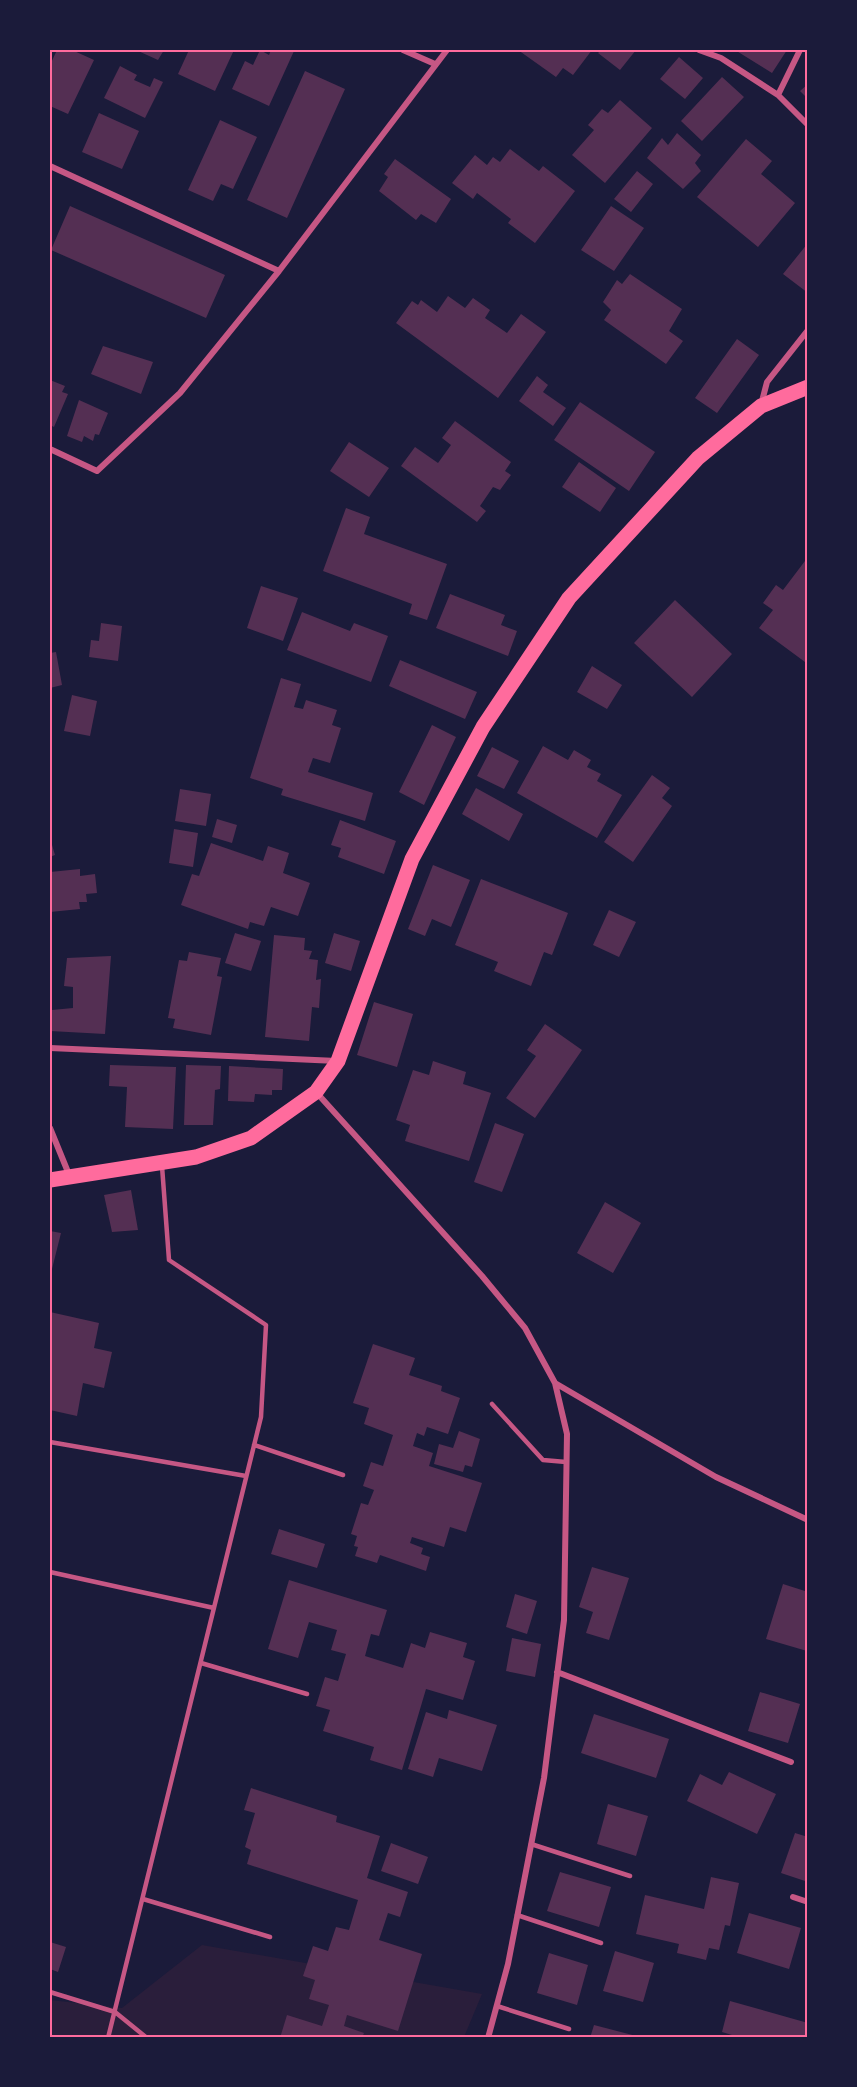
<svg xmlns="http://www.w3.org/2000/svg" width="857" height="2087" font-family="Manrope,sans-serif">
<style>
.green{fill:#2a1e3b}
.building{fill:#542f53}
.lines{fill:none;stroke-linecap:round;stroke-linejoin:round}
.service{stroke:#c65784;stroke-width:4.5}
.minor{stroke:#c65784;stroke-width:6}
.primary{stroke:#ff6b9d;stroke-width:15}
.neatline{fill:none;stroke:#ff6b9d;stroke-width:2}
</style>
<rect width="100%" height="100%" fill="#1b1b3a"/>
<path class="green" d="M202 1945 482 1994 464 2037 50 2038V2000L122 2008Z"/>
<path class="building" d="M57 50H72L94 60 68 114 50 106V65Z
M136 50H164L158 60Z
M189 50H234L215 91 178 74Z
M260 50 269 55 271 50 294 51 269 106 232 89 245 61 253 65Z
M518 50H592L573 75 563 68 556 77Z
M601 50H636L620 70 598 53Z
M735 50H787L772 73Z
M679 57 703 78 685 99 660 79Z
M120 66 137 75 134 80 150 87 154 78 163 82 145 118 104 98Z
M305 71 345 89 287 218 247 200Z
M722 77 744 97 702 141 681 121Z
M808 84V99L800 91Z
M620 100 652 128 605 183 572 155 594 130 588 125 602 109 608 113Z
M99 113 139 131 122 169 82 152Z
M220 120 257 137 233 189 221 184 213 201 188 190Z
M677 133 701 155 695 163 701 171 683 189 647 158 662 138 668 145Z
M746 139 772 161 761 174 795 203 758 247 697 197Z
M510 149 539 171 543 166 575 191 535 243 508 223 511 219 477 193 473 199 452 183 475 155 487 165 493 157 500 162Z
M395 159 451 199 436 223 421 214 416 220 379 191 388 177 384 174Z
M637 171 653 184 631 212 614 199Z
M70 206 225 275 206 318 51 250Z
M611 206 644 228 614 271 581 250Z
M808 243V293L783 274Z
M630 274 682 309 669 331 683 341 666 364 604 320 611 310 603 302 617 280 622 284Z
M448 296 465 308 473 298 490 310 485 318 507 333 521 314 546 332 498 398 396 323 412 301 418 305 421 300 437 312Z
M737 339 759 355 717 413 695 398Z
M103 346 153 362 141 394 91 374Z
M537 376 548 385 543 392 566 408 553 426 519 401Z
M50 380 65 386 62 392 68 394 54 427 50 425Z
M79 400 108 413 99 435 95 434 93 441 84 436 82 442 67 436Z
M580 402 655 452 629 491 554 440Z
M455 421 511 462 505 471 511 475 500 490 493 487 480 506 486 511 477 522 401 466 415 447 438 463 451 445 442 438Z
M349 442 389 468 369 497 330 471Z
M579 462 616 488 600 512 562 487Z
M346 508 370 517 364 534 447 564 427 620 409 614 412 604 323 571Z
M808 557V659L805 662 759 628 773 610 763 603 776 585 783 590Z
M261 586 298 598 283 641 247 628Z
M450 594 505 615 501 625 517 631 508 656 436 628Z
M675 600 732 654 692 697 634 643Z
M302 612 350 631 354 623 388 636 371 682 287 650Z
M101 623 122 626 118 661 89 657 91 640 99 641Z
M56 652 62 685 50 688V653Z
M400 660 477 692 465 719 389 686Z
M592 666 622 685 607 709 577 692Z
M281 678 301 684 294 707 303 709 306 700 337 710 332 725 341 728 330 763 313 758 308 772 373 793 365 821 281 795 283 789 250 778Z
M72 695 97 701 90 736 64 731Z
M432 725 456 737 424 805 399 792Z
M543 746 568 760 574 750 591 760 587 767 601 774 597 781 622 795 597 838 517 793Z
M492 747 519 761 504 789 477 776Z
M652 775 670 788 662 798 672 806 633 862 604 842Z
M476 788 523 814 509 841 462 814Z
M180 789 211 794 206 826 175 821Z
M217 819 237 825 232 843 212 837Z
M340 820 396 841 384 874 338 857 341 848 331 845Z
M174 829 198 833 193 867 169 863Z
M50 838 55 855 50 857Z
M211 843 263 861 268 846 289 853 283 873 310 883 298 916 271 907 264 926 250 922 248 929 181 905 192 874 199 876Z
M433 865 470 880 451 927 432 919 425 936 408 929Z
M80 869V876L95 874 97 893 86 894 87 902H79L80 909 50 912V872Z
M481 879 568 913 552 955 544 952 531 986 494 971 498 962 455 945Z
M609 910 636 922 619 957 593 945Z
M235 933 261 941 251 971 225 963Z
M334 933 360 941 351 971 325 963Z
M274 935 305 938 304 950 312 951 309 959 318 960 316 980 321 979 319 1008 312 1007 309 1041 265 1037Z
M189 952 221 958 217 976 222 977 211 1035 173 1028 175 1019 168 1018 179 960 187 961Z
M111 956 105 1034 50 1031 52 1010 73 1008V987L64 986 67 958Z
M374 1002 413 1014 397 1067 357 1055Z
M545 1024 582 1050 535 1118 506 1098 536 1056 527 1050Z
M433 1061 466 1072 463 1084 491 1093 469 1161 405 1141 410 1125 396 1120 413 1070 429 1075Z
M110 1065 176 1067 173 1129 125 1127 127 1087 109 1086Z
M186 1065 221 1066 220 1089 215 1090 213 1125H184Z
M229 1066 283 1069 282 1090H272V1095L255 1094 254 1102 228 1101Z
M495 1123 524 1134 502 1192 474 1182Z
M131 1190 138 1230 112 1232 104 1195Z
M605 1202 641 1223 613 1273 577 1253Z
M50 1231 61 1233 50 1277Z
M50 1312 99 1323 94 1348 112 1352 104 1388 83 1383 77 1416 50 1410Z
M373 1344 415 1358 409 1375 442 1386 441 1391 460 1398 448 1434 427 1427 424 1436 417 1433 413 1446 433 1453 429 1466 482 1483 466 1532 450 1527 444 1547 412 1537 410 1543 423 1548 421 1554 430 1557 426 1571 380 1555 377 1563 355 1556 358 1547 354 1546 357 1536 351 1534 361 1503 368 1505 374 1490 363 1486 371 1462 383 1466 393 1435 364 1424 369 1408 353 1403Z
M459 1431 480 1439 472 1467 465 1465 463 1472 434 1464 439 1444 453 1448Z
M279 1529 325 1544 317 1568 271 1554Z
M592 1567 629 1578 609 1640 586 1633 593 1612 579 1607Z
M289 1580 387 1610 379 1636 371 1634 365 1656 403 1668 411 1643 425 1648 430 1632 467 1643 463 1657 475 1661 463 1700 426 1689 402 1770 370 1760 374 1747 323 1731 330 1710 316 1706 325 1677 338 1681 346 1654 331 1650 337 1630 309 1622 298 1658 268 1649Z
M783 1584 808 1592 807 1651 766 1639Z
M515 1594 537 1601 527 1634 506 1627Z
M512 1638 541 1644 535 1677 506 1671Z
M760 1692 800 1704 788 1743 748 1731Z
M449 1710 497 1725 482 1771 439 1758 433 1777 408 1769 426 1712 447 1719Z
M594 1714 669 1739 656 1778 581 1753Z
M729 1772 776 1794 757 1834 687 1801 700 1774 722 1785Z
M251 1788 337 1816 336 1822 380 1836 367 1878 408 1892 400 1917 388 1913 379 1940 422 1954 398 2031 347 2015 344 2026 364 2033 362 2038H280L287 2015 322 2026 329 2005 309 1999 315 1980 303 1976 313 1946 328 1951 336 1927 349 1930 358 1900 247 1864 251 1850 245 1847 255 1813 244 1810Z
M608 1804 648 1816 636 1856 597 1844Z
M795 1833 808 1837V1882L781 1873Z
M391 1843 428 1857 418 1884 381 1871Z
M560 1872 611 1887 599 1927 547 1911Z
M711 1877 739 1883 730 1926 725 1925 719 1950 709 1948 706 1960 677 1953 679 1944 636 1934 645 1895 704 1909Z
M749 1913 801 1928 789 1969 737 1953Z
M50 1942 66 1947 58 1972 50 1969Z
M615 1951 654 1963 643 2002 603 1991Z
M549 1953 588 1965 577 2005 537 1993Z
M730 2001 808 2023V2038H742L722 2032Z
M594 2025 640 2037V2038H590Z"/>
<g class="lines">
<path class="service" d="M492 1404 543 1460 566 1462
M50 1442 246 1476
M254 1445 343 1475
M50 1572 214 1608
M201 1663 307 1694
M531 1844 630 1876
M143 1899 270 1937
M517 1915 601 1943
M50 1992 115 2012 147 2038
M497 2006 569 2029
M108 2038 261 1417 266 1325 169 1260 162 1166"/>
<path class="minor" d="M403 50 435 64
M699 50 721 58 778 95
M800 50 778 95 808 125
M50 166 279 271
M761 405 767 382 808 330
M50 449 97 471 180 393 279 271 447 50
M50 1048 337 1061
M316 1092 482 1276 525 1328 555 1383 567 1434 564 1620 544 1778 508 1964 488 2038
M50 1128 70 1177
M555 1383 716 1477 808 1520
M557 1672 791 1762
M793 1897 808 1902"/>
<path class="primary" d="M50 1180 196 1157 251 1138 316 1092 338 1061 412 859 483 727 569 598 698 458 761 406 808 387"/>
</g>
<rect width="857" height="2087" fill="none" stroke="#1b1b3a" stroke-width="102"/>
<rect x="51" y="51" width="755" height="1985" class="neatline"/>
</svg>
